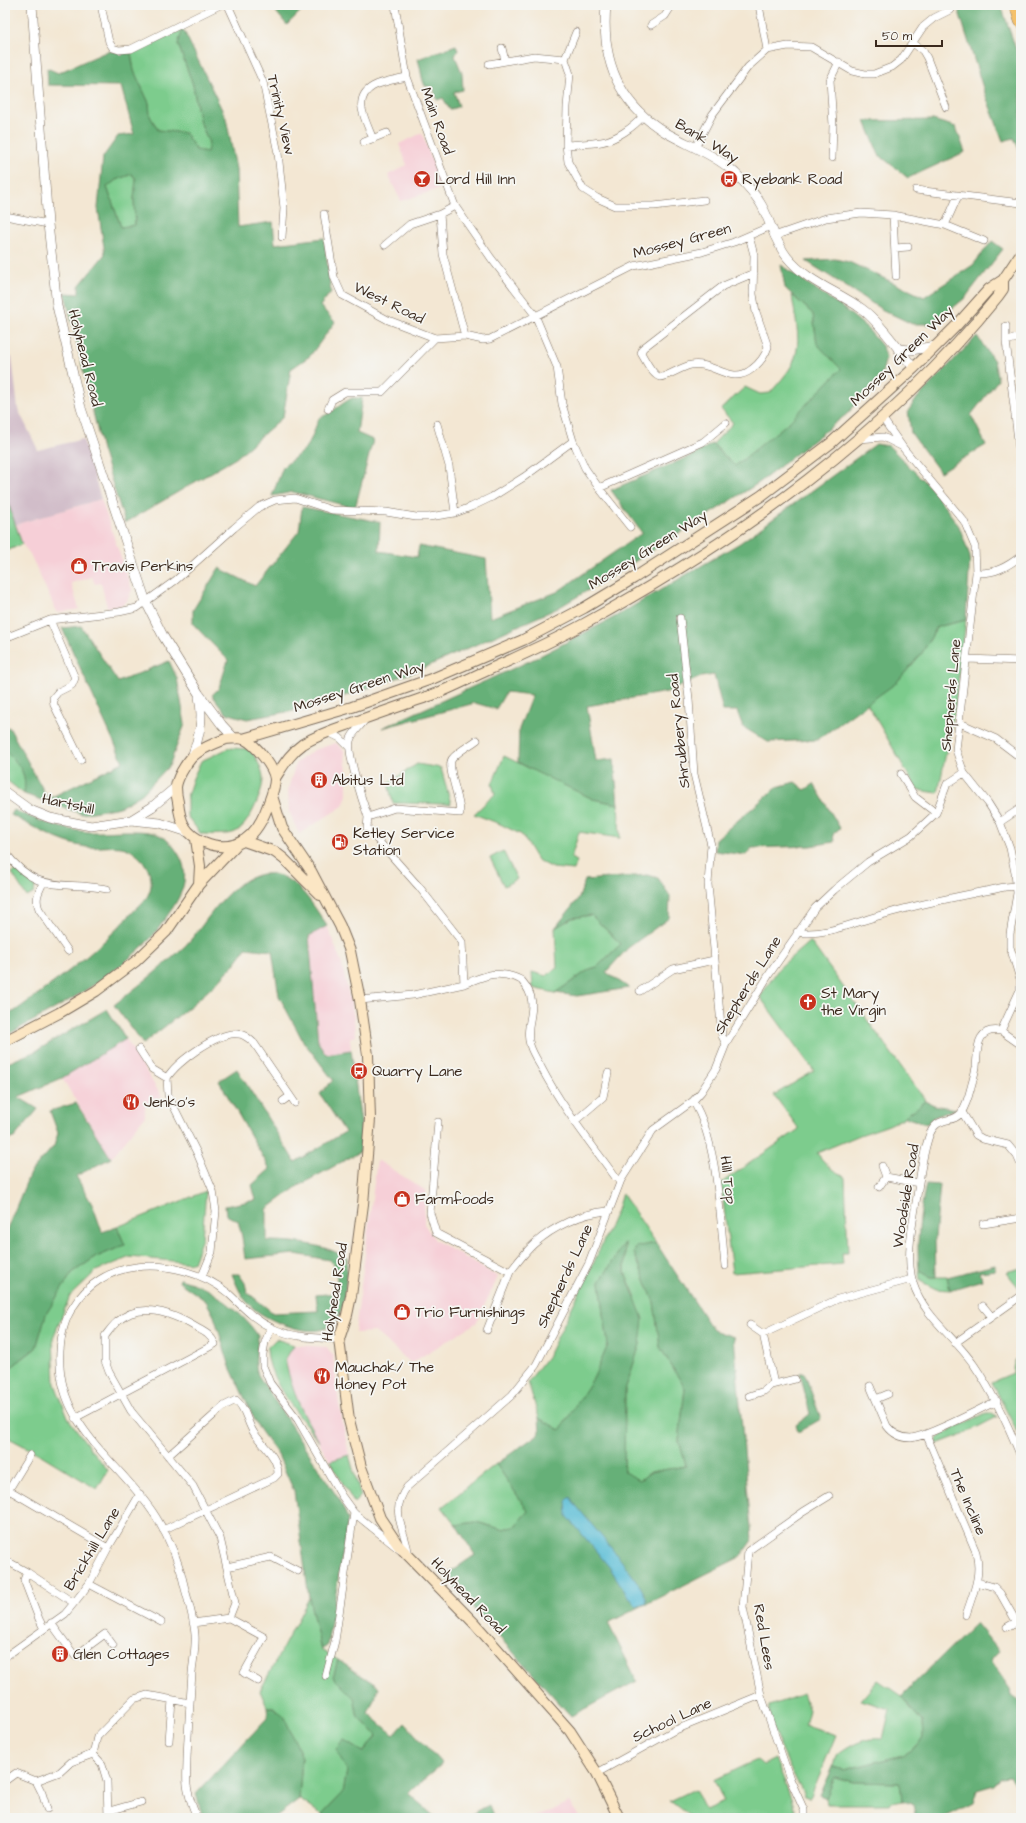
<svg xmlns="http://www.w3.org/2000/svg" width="1026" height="1823" font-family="'Architects Daughter',sans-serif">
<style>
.built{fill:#f6cfd7}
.industrial{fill:#d1bdc9}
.green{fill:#7dcc8d;stroke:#5c7b56}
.forest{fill:#66b078;stroke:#506d4b;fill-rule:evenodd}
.water{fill:#57bcd5;stroke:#49737a}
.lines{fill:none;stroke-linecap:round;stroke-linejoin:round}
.minor-casing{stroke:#7b6c5d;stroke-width:8}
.tertiary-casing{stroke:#7b6c5d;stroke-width:10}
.secondary-casing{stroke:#7b6c5d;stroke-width:12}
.motorway-casing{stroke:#7b6c5d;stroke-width:14}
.minor{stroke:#fff;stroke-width:7}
.tertiary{stroke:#fff;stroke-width:9}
.secondary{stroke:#fbe6c4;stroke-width:10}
.motorway{stroke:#f5c16b;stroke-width:13}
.labels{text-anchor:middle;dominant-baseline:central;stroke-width:3.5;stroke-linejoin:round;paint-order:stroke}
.street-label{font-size:15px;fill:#3b2a1e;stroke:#f6f6f2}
.poi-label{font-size:15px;fill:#3b2a1e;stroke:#f6f6f2;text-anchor:start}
</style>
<rect width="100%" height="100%" fill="#f6f6f2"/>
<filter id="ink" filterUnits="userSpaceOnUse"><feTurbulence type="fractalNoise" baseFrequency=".025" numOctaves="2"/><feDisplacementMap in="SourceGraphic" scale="8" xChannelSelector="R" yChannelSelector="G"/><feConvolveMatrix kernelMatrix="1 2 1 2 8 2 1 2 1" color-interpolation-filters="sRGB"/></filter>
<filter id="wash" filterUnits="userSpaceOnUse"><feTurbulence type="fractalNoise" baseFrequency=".012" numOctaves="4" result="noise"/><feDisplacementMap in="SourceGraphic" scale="16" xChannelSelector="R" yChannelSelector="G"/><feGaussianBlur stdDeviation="0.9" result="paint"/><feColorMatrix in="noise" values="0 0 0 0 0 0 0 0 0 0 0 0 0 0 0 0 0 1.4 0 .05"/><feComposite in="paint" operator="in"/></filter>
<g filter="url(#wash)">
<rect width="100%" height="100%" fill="#f3e7d3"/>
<path class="built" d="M422 133 442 188 401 201 388 175 407 165 399 144Z
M101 499 132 590 127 601 119 606 107 607 101 583 95 584 92 577 71 583 79 609 57 613 30 554 22 544 14 525Z
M336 743 344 750 347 771V795L343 806 299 834 289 811 288 789 296 763 314 750Z
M327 926 341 961 354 1017 355 1036 350 1038 351 1050 326 1054 318 1042 309 936Z
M126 1039 162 1097 145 1107V1116L111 1158 62 1078Z
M377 1160 425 1190 424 1224 435 1240 498 1277 476 1323 411 1363 375 1332 355 1333Z
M294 1345 327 1347 333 1356 339 1404 349 1455 330 1461 300 1410 291 1385 285 1360Z
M569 1802 580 1818 532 1817 547 1813Z"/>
<path class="industrial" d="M5 357H12L18 409 38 450 83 439 101 499 14 525 5 494Z"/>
<path class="green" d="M183 29 178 44 193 85 199 119 209 143 207 152 196 150 185 133 158 130 150 116 149 103 134 71 131 53Z
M132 174 136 180 134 199 135 225 121 227 107 187 116 180Z
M792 295 813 314 817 344 842 369 789 422 735 467 713 444 733 423 721 409 745 387 760 394 770 393C779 382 793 369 796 354 801 336 794 313 792 295Z
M5 494 22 544 5 552Z
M966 620 955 708 938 793 917 790 867 703 896 683 922 653 937 627Z
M229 748 250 749C255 757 264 770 263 780 262 794 249 824 237 831 230 836 209 834 201 834L187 816V796L193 778 201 761Z
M5 751C20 765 27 772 24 794L5 779Z
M504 756 593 799 618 804 620 838 579 832 571 858 577 861 574 870 553 868 537 860 522 835 500 824 474 814 495 794 492 784Z
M417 764 441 768 451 804 393 803 388 783Z
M503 851 517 879 504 886 490 858Z
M17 870 34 883 35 886 34 893 27 897 12 873Z
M591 915 621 944 597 967 590 969 555 993 533 988 532 972 546 976 557 968 555 928 572 918Z
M810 941 926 1101 909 1115 889 1125 860 1135 817 1153C824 1162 831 1171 843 1175L845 1178 848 1253H842L843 1264 732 1273 721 1183 799 1129 774 1095 814 1071 760 997 779 968Z
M206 1191 202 1238 193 1263 130 1257 96 1271 70 1296 53 1338 55 1384 68 1418 92 1451 108 1470 97 1489 41 1455 5 1436V1372L36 1348 46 1314 72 1273 94 1258 125 1245 117 1227Z
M622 1193 656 1243 636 1247 634 1253 654 1302 660 1347 685 1388 679 1441 686 1466 651 1472 640 1480 624 1473 625 1390 640 1344 635 1295 625 1272V1243L600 1282 608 1345 594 1377 560 1431 539 1418 528 1382 549 1354 595 1260 617 1210Z
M1021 1268V1288L1020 1289 1006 1272Z
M919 1270 931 1277H947L950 1290 936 1289 920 1281Z
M276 1339 294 1345 285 1360C293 1394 302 1413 320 1443 300 1415 268 1384 267 1348Z
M1021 1354V1435L1019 1436 992 1382 1013 1373C1013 1364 1014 1360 1021 1354Z
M986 1413H990L997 1417 966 1433 937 1444V1439L941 1435Z
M349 1455 361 1496 354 1503 330 1461Z
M496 1464 528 1511 514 1527 501 1529 476 1522 456 1525 442 1507Z
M309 1598 321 1650 338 1660 333 1677 354 1698 358 1717 377 1735 363 1752 344 1740 347 1771 343 1793 322 1815 299 1799 302 1757 274 1707H267L260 1691Z
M878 1680 901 1696 922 1722 923 1737 917 1746 903 1755 844 1770 833 1767 836 1756C851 1745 864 1737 883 1739L890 1709 861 1700Z
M803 1694 809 1710 805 1725 836 1735 810 1798 804 1796C794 1774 768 1728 769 1706Z
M775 1759 793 1803 796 1818H692L670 1801 695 1789 705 1810 724 1802 714 1780 757 1760 763 1765Z
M835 1777 853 1782 900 1783 902 1800 891 1802 890 1804H827L826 1798Z"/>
<path class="forest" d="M273 5H307L287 25 277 13Z
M957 5H1001L1021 64V154L1014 138 1003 141 983 88Z
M183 29 226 118 236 169 238 227 273 222 275 244 324 238 331 292 320 306 335 322 310 356 291 369 283 417 236 458 125 523 102 450 65 293 79 294V286L105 254 98 208 103 157 118 136 134 134 121 86 48 85 47 68 58 73 108 51 131 53 134 71 149 103 150 116 158 130 185 133 196 150 207 152 209 143 199 119 193 85 178 44ZM132 174 136 179 134 199 135 225 121 227 107 187 116 180Z
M456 45 458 50 455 56 462 73 463 90 454 92 459 106 450 110 443 98 437 100 433 87 425 86C421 78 421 68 418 59Z
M933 120 956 127 965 152 908 178 879 155 865 121Z
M992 241 1003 249 965 298 933 324H912L881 309 806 261 835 259 849 262 924 297 973 265Z
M781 265 843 308 866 327 882 346 886 358 881 376 847 414 760 482 612 576 558 608 417 671 310 708 247 719 226 713 212 695 219 688 228 660 193 624V610L219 568 255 586 299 531 302 507 380 522 379 551 417 557 419 546 486 559 490 618 557 592 642 533 611 490 693 455 712 444 735 466 789 422 841 369 817 344 813 314 785 288Z
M977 336 994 361 998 380 971 415 986 445 940 472 911 433 908 411 918 397Z
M352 398H362L357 433 373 440 355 508 293 492 272 496 283 467 304 450 311 439 319 418C331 414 340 404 352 398Z
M876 444 889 446 931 488 959 526 970 556 966 620 937 627 922 653 896 683 817 740 768 742 743 727 737 711H723L714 675 701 677 667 692 587 706 596 761 614 759 618 804 593 799 536 772 518 762 519 729 532 695 506 692 496 709 475 703 382 728 536 658 613 618 740 543Z
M81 626 118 682 169 661 177 678 185 724 169 766 142 794 120 807 82 814 24 794C27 772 20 766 5 751V729L9 727 48 799 123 762 62 628Z
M795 782 805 790 814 784 840 828 833 834 834 842 810 846 752 848 746 855 715 851 716 839 777 787Z
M14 810C38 821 62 830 89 832 107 833 146 827 161 836 171 841 180 854 183 864 189 885 177 902 165 919 160 926 155 934 149 940 109 981 55 1009 5 1036V1015L15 1011C56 981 97 952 131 914 136 908 146 901 149 893 156 877 145 859 130 850 119 843 98 849 86 847 59 843 34 827 11 815Z
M262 874C267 874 273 873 277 875 300 881 315 908 327 926L309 936 318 1042 326 1054 351 1050 361 1123 360 1152 298 1186 267 1209V1241C295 1241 324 1244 347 1258 346 1276 347 1306 336 1321 320 1343 269 1322 253 1308 242 1299 237 1286 232 1274H239L245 1283 247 1292 273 1313 318 1311 316 1295 338 1293 336 1267 329 1260 295 1254 245 1259 242 1237 238 1221 226 1215 225 1206 256 1200 252 1185 270 1169 219 1081 237 1069 295 1162 345 1132 320 1094 333 1080 303 1041 279 996 272 951 246 948C223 984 177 1016 143 1044L114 1005C138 986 163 967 185 946 209 921 225 883 262 874Z
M648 875 658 878 670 896 669 918 628 948 606 972 629 988 577 996 555 993 590 969 597 967 621 944 591 915 572 918 555 928 579 898 585 880Z
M107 1009 126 1039 62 1078 18 1097 38 1109 14 1138 5 1140V1064L36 1051Z
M926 1101 934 1105 956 1109 934 1117 927 1124 904 1117Z
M76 1103 111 1158 76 1176 93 1206 102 1232 117 1227 125 1245 94 1258 72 1273 46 1314 36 1348 5 1372V1234L30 1173 54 1146 58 1133 50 1111Z
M926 1184 940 1185 935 1238 936 1277H931L919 1270C916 1240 920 1213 926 1184Z
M625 1242V1272L643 1319 640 1344 625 1390 624 1472 640 1480 651 1472 686 1466 679 1441 685 1388 660 1347 654 1302 634 1253 636 1247 656 1243 713 1330 734 1337 752 1540 740 1557 608 1623 637 1681 571 1716 444 1576 475 1555 456 1525 476 1522 501 1529 514 1527 528 1511 496 1464 540 1433 539 1418 560 1430 594 1377 608 1345 600 1282Z
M995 1265V1270L980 1272 982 1280 950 1290 947 1277Z
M180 1279C189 1282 199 1285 207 1289 223 1298 248 1319 258 1336 258 1351 253 1359 258 1375L340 1501 348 1519 327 1646 321 1650 309 1598 294 1491 278 1455 258 1427 230 1367 214 1316 206 1301 179 1282Z
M804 1372 821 1419 798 1432 796 1425 810 1414 800 1373Z
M976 1623 999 1651 990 1660 1010 1689 1011 1696 1021 1703V1792L1010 1777 1001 1778 994 1785 977 1790 973 1803 943 1818H916L913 1805 902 1800 900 1783 853 1782 835 1777 826 1798 820 1795 833 1767 844 1770 903 1755 917 1746 923 1737 922 1722 901 1696Z
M338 1660 379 1687 368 1713 394 1735 405 1723 442 1764 408 1793 436 1818H322V1815L343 1793 347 1771 336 1749 344 1740 363 1752 377 1735 358 1717 354 1698 333 1677Z
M267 1707H273L284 1716 302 1757 299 1799 274 1818H203L196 1794 268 1717Z
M489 1805 494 1818H464Z"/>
<path class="water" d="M570 1497C583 1517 647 1585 647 1602L637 1607 625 1592 610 1568 567 1516 566 1501Z"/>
</g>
<g filter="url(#ink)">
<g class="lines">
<g class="minor-casing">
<path id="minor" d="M101 5 109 42 113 48 119 50 131 49 220 5
M228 5 263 82 278 153 284 208 282 237
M395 5 407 77 455 206 491 258 535 315 557 367 562 404 573 441 585 468 599 488 703 442 726 423
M759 5 767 50
M651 25 665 16 672 5
M913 43 923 51 927 58 946 107
M502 48 505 61
M565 59 570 74 567 107 566 145 568 162 583 189 597 198 615 206H654L704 200
M565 59 576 32
M489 64 534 56 565 59
M373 139C369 129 364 119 362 109 358 83 389 81 407 77
M364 142 387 133
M566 145C577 144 589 144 601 142 615 140 634 127 643 116
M695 148 712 115 748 67 767 50 788 46 811 47 852 71 865 74H874L892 67 901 60 923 27 934 18 950 10
M832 158 833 125 830 80 839 62
M916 190 1021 203
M324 214 334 277 342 295 388 320 435 338 465 336
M440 214 455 206
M893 215 896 276
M5 216 48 224
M945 225 958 196
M749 236 754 255 753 294 756 312 768 347C765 356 760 363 752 369 731 386 714 361 691 365 683 366 665 378 660 377 652 375 645 359 641 353L643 348 723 286 754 273
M774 236 826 218 861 213 893 215 945 225 984 241
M385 245 410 224 440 214 443 254 465 336 483 340 490 339 634 266 702 252 734 242 771 226
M895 248 908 247
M1006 326V341L1021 465
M1006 341 1021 337
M328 409 332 400 345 392H382L435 338
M437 424 449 466 455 513
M859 439 883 437 901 446
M599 488 630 527
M976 573C994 574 1007 567 1021 556
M680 618 689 699 694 774 711 845 708 884 722 1036 726 1044
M50 620 75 678 72 685 58 692 53 698 54 705 81 760
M5 638 50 620 119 612 137 608 176 580 234 528 259 507 275 500 295 498 332 510 386 512 416 517H429L455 513 471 507 492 497 524 477 573 441
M967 659 1021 661
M366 718C362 726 352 732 350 741 347 754 363 803 368 817L395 808 460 813C461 800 446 767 452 759 458 751 469 746 477 740
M960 723 996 739 1021 758
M328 732 340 738 349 747
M964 773 988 803 1000 822 1010 848 1015 873 1017 893 1010 934V947L1020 979V990L1001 1031C975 1027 978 1050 976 1067 975 1073 973 1080 971 1087 969 1095 966 1106 961 1113 952 1125 936 1113 928 1139 922 1158 920 1177 917 1196 913 1223 905 1256 913 1283 924 1317 955 1337 974 1365 994 1394 1008 1425 1021 1457
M901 774 915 797 936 813
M1000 822 1021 808
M5 852C38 896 61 880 107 889
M43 883C38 893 35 899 39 909L68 951
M797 932C827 937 859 920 889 913 927 902 966 895 1005 887L1016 886
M464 984C483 977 494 970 514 977 517 978 520 979 522 981 543 1005 523 1022 530 1045 532 1052 537 1060 541 1067 561 1106 590 1142 616 1178L621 1180
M640 991 673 969 714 960
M360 1000 413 995 464 984 462 942 420 888 367 828 368 817
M1001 1031 1021 1045
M139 1049 152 1069 167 1078 168 1095 197 1153 213 1191 216 1211 212 1252 202 1276
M167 1078C176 1062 219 1031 238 1034 245 1034 249 1039 254 1043L295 1103
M283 1101 290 1096
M693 1101C718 1141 720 1218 725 1266
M962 1112 976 1135 983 1139 1008 1145 1017 1156 1021 1165
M575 1121 603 1097 608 1073
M438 1122 430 1213 436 1233 510 1272C517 1263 525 1252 534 1244 554 1226 582 1213 608 1211
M886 1177 919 1183
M879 1187 886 1177 882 1166
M983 1224 1021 1218
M983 1306 992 1317
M750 1325 763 1334 774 1384
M271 1328 265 1342 263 1354V1366L270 1383 298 1420 341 1495 354 1513 400 1550
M487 1330 510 1272
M763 1334 838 1299 912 1279
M955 1343 1021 1296
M870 1386 887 1426C893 1434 900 1438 911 1438 930 1436 977 1410 997 1401
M749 1396 764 1391 771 1385 795 1379
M876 1399 888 1394
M75 1418 215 1344C210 1333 202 1331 192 1325 169 1312 139 1302 117 1322 112 1326 109 1331 105 1336V1361L109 1372 131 1411 193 1486 220 1538 235 1603 229 1618 193 1623
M926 1434 976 1552C982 1576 973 1593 966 1615
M9 1490 108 1548
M5 1496 30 1455
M163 1530 274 1478 278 1474C278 1457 263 1446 254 1433 247 1423 246 1408 236 1400L224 1406 168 1456
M409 1557C406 1529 388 1513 407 1487L512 1395 536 1365 589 1263 621 1180 653 1130 693 1101 701 1092 716 1069 726 1044 770 973 815 908 834 890 868 862 911 836 936 813 947 784 964 773 956 750 976 573 975 547 964 521 904 449 883 419
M5 1560 27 1572 74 1603
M227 1567 271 1557 298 1571
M27 1572 24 1580 39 1619 44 1629
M977 1582 994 1587 1000 1593 1021 1630
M89 1584 161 1622
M229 1618 264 1637 244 1673 258 1681
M51 1623 75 1656 105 1634 113 1645
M1007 1627 1016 1622
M5 1657 65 1614 74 1603 89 1584 108 1548 140 1494
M326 1676 335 1641 354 1513
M169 1741 172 1700
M597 1773 673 1731 761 1695
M5 1781 16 1773 36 1781 60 1772 71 1762 93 1754
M36 1781 42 1793 47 1809
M109 1811 141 1802
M108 1818 107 1781 102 1764 93 1754 97 1737 134 1699 147 1695 190 1703
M197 1818C193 1808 188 1796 187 1785 186 1777 187 1768 187 1759 188 1731 190 1702 192 1673 193 1661 196 1647 195 1635 194 1620 189 1603 185 1589 180 1564 169 1538 156 1517 121 1461 55 1427 60 1351 61 1335 64 1320 73 1307 87 1284 110 1270 136 1267 167 1263 204 1273 228 1293 242 1306 254 1320 272 1328 293 1338 316 1338 339 1339
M804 1818V1810L790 1779 761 1695 743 1607 748 1551 803 1512 829 1496"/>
</g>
<g class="tertiary-casing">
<path id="tertiary" d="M32 5 48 224 57 306 81 408 146 602 163 636 199 694 222 725 235 739
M606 5C601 59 617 103 665 132 687 145 716 155 735 173 745 183 755 193 762 206 771 223 775 242 787 257 807 282 837 291 862 309 880 322 899 351 914 368
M898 349 911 350 936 346
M192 757C199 737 204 719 199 697
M5 792 30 810 50 818 91 826 131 820 160 823 188 832
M131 820 152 807 176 787"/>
</g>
<g class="secondary-casing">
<path id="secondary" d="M226 739C231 739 239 737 244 739 255 744 274 767 275 779 275 787 271 797 268 805 258 834 238 856 204 842 185 834 180 822 178 802 177 798 176 792 176 787 177 778 185 765 191 758 199 749 215 743 226 739Z
M243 739 352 707 434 678 523 640 584 608 634 578 761 496 831 443 914 368 956 326 989 289 1003 280 1021 253
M275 778C283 766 290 753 303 744 316 736 332 730 347 725 376 714 406 704 435 694 453 687 470 678 488 670 520 656 553 641 584 624 739 539 886 435 998 296L1003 289V280
M272 796 282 828 311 871 340 926 350 951 360 1000 368 1055 370 1119 363 1204 351 1296 347 1315 339 1339 349 1420 361 1467 380 1518 398 1545 475 1624 570 1731 597 1773 619 1818
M196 839 200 866 199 884
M244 841 275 852 284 859 320 895
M5 1041 59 1013 96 991 136 961 166 932 199 884 237 844"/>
</g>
<g class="motorway-casing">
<path id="motorway" d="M1016 5 1021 21"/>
</g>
<use href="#minor" class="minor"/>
<use href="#tertiary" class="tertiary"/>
<use href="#secondary" class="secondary"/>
<use href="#motorway" class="motorway"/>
</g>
</g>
<defs>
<g id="bar-disc" transform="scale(0.9)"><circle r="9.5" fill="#c8321e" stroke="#f6f6f2"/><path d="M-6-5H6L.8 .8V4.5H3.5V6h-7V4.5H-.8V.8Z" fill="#fff"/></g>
<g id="bus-disc" transform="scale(0.9)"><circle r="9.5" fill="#c8321e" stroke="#f6f6f2"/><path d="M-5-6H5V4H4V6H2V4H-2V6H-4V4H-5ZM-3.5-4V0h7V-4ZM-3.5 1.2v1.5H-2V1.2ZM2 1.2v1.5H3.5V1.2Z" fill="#fff"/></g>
<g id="shop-disc" transform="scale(0.9)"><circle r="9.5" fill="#c8321e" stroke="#f6f6f2"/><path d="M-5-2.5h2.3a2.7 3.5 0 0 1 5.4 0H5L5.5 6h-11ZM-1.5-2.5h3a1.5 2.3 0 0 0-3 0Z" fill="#fff"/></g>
<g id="building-disc" transform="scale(0.9)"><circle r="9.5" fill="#c8321e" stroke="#f6f6f2"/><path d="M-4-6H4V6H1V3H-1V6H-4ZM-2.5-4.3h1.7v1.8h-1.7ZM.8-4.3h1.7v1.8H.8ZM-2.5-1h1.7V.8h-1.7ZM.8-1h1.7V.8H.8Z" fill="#fff"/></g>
<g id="fuel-disc" transform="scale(0.9)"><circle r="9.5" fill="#c8321e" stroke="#f6f6f2"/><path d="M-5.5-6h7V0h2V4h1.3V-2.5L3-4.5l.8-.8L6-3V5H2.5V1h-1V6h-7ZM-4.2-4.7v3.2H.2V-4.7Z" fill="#fff"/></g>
<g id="church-disc" transform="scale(0.9)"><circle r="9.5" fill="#c8321e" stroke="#f6f6f2"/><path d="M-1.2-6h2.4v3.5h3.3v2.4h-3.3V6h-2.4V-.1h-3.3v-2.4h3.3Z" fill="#fff"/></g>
<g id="restaurant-disc" transform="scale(0.9)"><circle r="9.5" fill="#c8321e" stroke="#f6f6f2"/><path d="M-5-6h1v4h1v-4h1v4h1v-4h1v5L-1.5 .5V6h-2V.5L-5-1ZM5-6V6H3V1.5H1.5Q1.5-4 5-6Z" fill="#fff"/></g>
</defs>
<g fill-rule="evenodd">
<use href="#bar-disc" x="422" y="179"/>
<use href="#bus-disc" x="729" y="179"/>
<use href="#shop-disc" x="79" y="566"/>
<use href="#building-disc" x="319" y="780"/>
<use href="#fuel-disc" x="340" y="842"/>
<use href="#church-disc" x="808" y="1002"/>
<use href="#bus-disc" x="359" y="1071"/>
<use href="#restaurant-disc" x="131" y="1102"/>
<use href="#shop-disc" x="402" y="1199"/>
<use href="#shop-disc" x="402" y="1312"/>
<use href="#restaurant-disc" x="322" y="1376"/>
<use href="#building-disc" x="60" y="1654"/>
</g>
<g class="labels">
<g class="street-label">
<text transform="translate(281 115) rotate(77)">Trinity View</text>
<text transform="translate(437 121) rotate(70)">Main Road</text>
<text transform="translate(707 141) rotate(31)">Bank Way</text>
<text transform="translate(682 241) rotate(-15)">Mossey Green</text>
<text transform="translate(389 303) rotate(26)">West Road</text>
<text transform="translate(902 356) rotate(-44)">Mossey Green Way</text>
<text transform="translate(85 358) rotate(76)">Holyhead Road</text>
<text transform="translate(648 550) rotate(-32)">Mossey Green Way</text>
<text transform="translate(359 687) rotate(-18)">Mossey Green Way</text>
<text transform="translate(951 695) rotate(-85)">Shepherds Lane</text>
<text transform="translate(679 731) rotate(-96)">Shrubbery Road</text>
<text transform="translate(68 804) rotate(12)">Hartshill</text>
<text transform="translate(748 985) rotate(-58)">Shepherds Lane</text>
<text transform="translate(728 1180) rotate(83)">Hill Top</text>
<text transform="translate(906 1196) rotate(-81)">Woodside Road</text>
<text transform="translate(565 1276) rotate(-65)">Shepherds Lane</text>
<text transform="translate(335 1292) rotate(-81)">Holyhead Road</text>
<text transform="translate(968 1502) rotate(67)">The Incline</text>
<text transform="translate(92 1549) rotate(-59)">Brickhill Lane</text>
<text transform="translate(468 1596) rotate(46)">Holyhead Road</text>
<text transform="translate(764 1637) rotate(80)">Red Lees</text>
<text transform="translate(672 1720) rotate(-25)">School Lane</text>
</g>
<g class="poi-label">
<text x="435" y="179">Lord Hill Inn</text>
<text x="742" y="179">Ryebank Road</text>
<text x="92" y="566">Travis Perkins</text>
<text x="332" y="780">Abitus Ltd</text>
<text x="353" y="833">Ketley Service<tspan x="353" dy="17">Station</tspan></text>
<text x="821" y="993">St Mary<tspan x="821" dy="17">the Virgin</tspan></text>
<text x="372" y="1071">Quarry Lane</text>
<text x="144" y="1102">Jenko's</text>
<text x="415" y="1199">Farmfoods</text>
<text x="415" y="1312">Trio Furnishings</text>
<text x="335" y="1367">Mauchak/ The<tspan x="335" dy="17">Honey Pot</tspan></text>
<text x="73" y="1654">Glen Cottages</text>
</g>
</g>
<rect width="1026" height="1823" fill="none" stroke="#f6f6f2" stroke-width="20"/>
<path d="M876 40v6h66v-6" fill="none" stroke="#3b2a1e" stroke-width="2"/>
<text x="882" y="40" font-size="12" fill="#3b2a1e" stroke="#f6f6f2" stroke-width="3" paint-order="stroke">50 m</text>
</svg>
